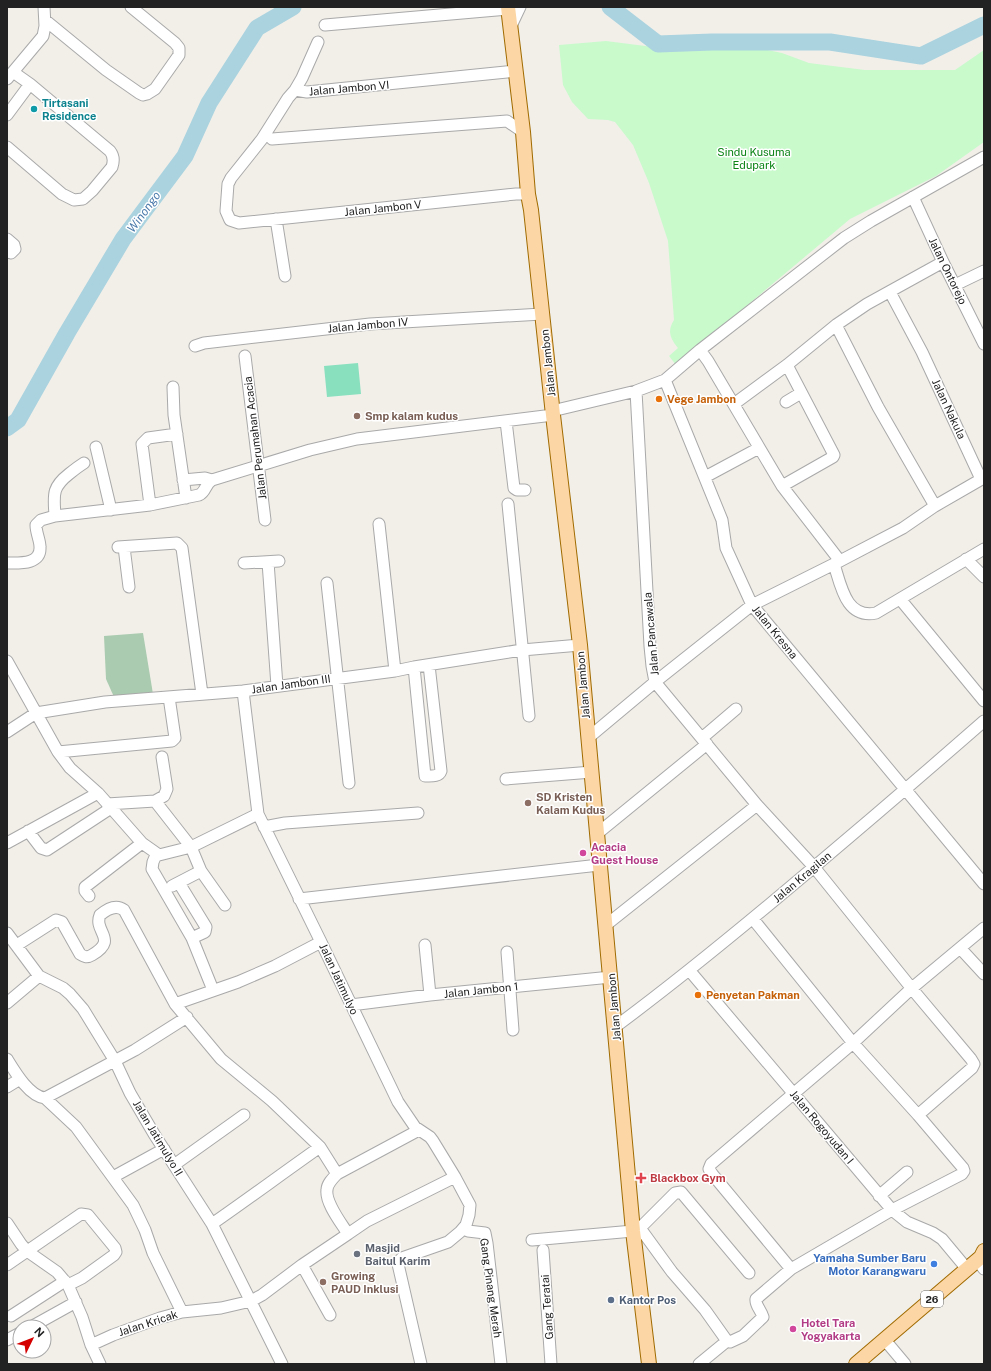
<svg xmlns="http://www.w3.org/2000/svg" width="991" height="1371" font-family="'Public Sans',sans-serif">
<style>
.cemetery{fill:#aacbaf}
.park{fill:#c8facc}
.pitch{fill:#88e0be}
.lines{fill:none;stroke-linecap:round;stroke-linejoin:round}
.river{stroke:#aad3df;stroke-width:17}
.minor-casing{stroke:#a9a9a9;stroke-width:13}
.major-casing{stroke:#a06b00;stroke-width:16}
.minor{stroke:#fff;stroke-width:11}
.major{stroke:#fcd6a4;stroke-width:14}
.culture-dot{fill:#0f9aa8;stroke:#fff;stroke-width:1.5}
.food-dot{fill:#e8710a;stroke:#fff;stroke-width:1.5}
.education-dot{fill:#8d6e63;stroke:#fff;stroke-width:1.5}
.hotel-dot{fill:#d1479c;stroke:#fff;stroke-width:1.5}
.health-dot{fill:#e0444e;stroke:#fff;stroke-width:1.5}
.worship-dot{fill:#6b7280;stroke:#fff;stroke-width:1.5}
.shop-dot{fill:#3f7fe0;stroke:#fff;stroke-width:1.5}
.service-dot{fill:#5c6f8a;stroke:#fff;stroke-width:1.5}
.labels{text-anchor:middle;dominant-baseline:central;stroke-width:3;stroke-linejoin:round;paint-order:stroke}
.shield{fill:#fff;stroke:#646464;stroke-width:1}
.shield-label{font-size:10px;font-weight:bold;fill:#222}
.street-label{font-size:11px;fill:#222;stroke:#fff}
.culture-label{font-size:11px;font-weight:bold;fill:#0d838f;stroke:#fff;text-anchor:start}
.park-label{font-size:11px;fill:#0c8416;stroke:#fff}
.food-label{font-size:11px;font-weight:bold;fill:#c56008;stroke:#fff;text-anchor:start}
.education-label{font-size:11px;font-weight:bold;fill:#785e54;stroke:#fff;text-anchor:start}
.hotel-label{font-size:11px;font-weight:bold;fill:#b23c85;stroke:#fff;text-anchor:start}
.health-label{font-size:11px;font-weight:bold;fill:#be3a42;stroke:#fff;text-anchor:start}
.worship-label{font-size:11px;font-weight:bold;fill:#5b616d;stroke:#fff;text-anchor:start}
.shop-label{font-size:11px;font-weight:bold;fill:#366cbe;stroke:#fff;text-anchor:end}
.service-label{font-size:11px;font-weight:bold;fill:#4e5e75;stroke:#fff;text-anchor:start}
.water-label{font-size:12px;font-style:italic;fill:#4a7aab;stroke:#fff}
</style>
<rect width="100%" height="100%" fill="#f2efe9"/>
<path class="cemetery" d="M143 633 153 694 114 697 106 679 104 636Z"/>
<path class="park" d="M606 41 661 48 763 49 782 53 809 63 865 70H955L984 50V142L936 176 850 219 676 365 669 356 678 348C670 338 667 331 674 320L668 241 649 183 633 145 615 122 608 120 588 119 572 102 563 85 559 45Z"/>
<path class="pitch" d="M358 363 361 394 327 397 324 366Z"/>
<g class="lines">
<path class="river" d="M610 7 658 44 712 42H830L921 56 984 25
M7 428 18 420 67 333 123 239 185 156 209 103 257 28 293 7"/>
<g class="minor-casing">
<path id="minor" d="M45 20 106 70 139 93 143 95 147 94 155 89 179 55V48L175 43 131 7
M325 25 508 9
M511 26 520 7
M516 71 307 92 295 90 288 98 262 139 231 178 228 184 226 211 230 220 239 223 516 194H528
M7 79 43 36 45 26 44 7
M295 90 302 78 318 42
M7 115 30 84
M272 139 507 121 523 132
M7 147 62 194 74 200 83 199 92 191 112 167C114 161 114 156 110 151L30 84 13 72
M913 197 943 262 984 344
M276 219 285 276
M7 239 14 245 15 249 11 253 7 252
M955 285 984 271
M836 325 878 407 935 506
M195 346 204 343 370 324 542 314
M700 350 708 361 782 486 840 561
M245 356 265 520
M665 380 722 520 726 548 752 605 984 884
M173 387 174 415 186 498
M636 391 650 646 652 666 655 682 757 805 814 867 913 990 971 1059 974 1064 972 1068 918 1115 853 1043 753 919
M786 402 801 393
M734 404 787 365 836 325 867 304 943 262
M552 411 636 391 665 380 700 350 844 238 871 221 984 157
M506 421 514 488 517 490H525
M96 447 111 510
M705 477 759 448
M183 480 205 478 212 480
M782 486 833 457 834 455 787 365
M508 504 529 716
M150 505 142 444 148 438 177 434
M55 516 150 505 199 495C206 492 205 484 212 480L310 450 357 439 553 415
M379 524 395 671
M118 547 177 543 182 548 202 694
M124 547 129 587
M966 559 984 577
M268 562 277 686
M7 563C19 563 41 565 40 547 40 540 36 533 36 525L41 520 55 516C54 496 51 488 69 474 74 470 79 466 84 463
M244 563 279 561
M834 564C841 586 846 619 876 613L984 549
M327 583 349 783
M900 599 984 701
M7 661 58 752 172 741 175 738 169 697
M414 667 425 776C431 776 439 777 441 771L429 665
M243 691 258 814 321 942 398 1102 415 1127 430 1137 433 1141 455 1177 470 1205 469 1215 466 1225 460 1232 448 1242 402 1258 399 1261 398 1264 421 1364
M7 732 36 713 105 702 243 691 395 671 414 667 522 650 580 645
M588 738 655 682 752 605 840 561 903 528 935 506 980 480V477L922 352 890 292
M702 738 736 709
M58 752 70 768 98 793 142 843 159 855 191 847 258 814
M506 779 592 772
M155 801 191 847 201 871 225 905
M107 804 155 801 164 796 167 789 162 757
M264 827 285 823 418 813
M28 831 41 848 47 850 111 808
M598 833 707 744
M7 843 98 793
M156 855 153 862 152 869 192 938 213 990
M179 883 206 927 205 932 192 938
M172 886 201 871
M89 896 85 891V887L142 843
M299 899 599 865
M606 925 757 805
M7 933 39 976 63 988 70 994 83 1009 115 1061 130 1093 154 1134 212 1224 282 1364
M17 945 56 920 62 922 80 954C85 957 87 958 92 955 119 939 93 932 100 915 107 909 116 904 124 910L175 1004 221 1059 272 1101 320 1147 337 1174C332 1179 327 1184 327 1190 325 1203 342 1224 348 1234L302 1265 262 1295 251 1301 221 1308 182 1312 160 1318 113 1335 91 1345
M425 945 430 995
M960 948 984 974
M507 952 513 1030
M689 970 892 1210 907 1222 933 1233 942 1239 967 1269
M7 1003 39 976
M175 1004 238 982 275 966 321 942
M351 1005 430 995 611 977
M615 1027C684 976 749 922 814 867 871 819 928 770 984 721
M7 1059C15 1072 29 1096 45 1098L135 1050 187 1017
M7 1087 20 1079
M45 1098 76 1127 133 1205 145 1230 153 1253 182 1312
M174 1165 244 1115
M337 1174 419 1130
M113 1177 164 1149
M879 1196 907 1172
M7 1223 21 1244 27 1251 57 1272 68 1285 82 1317 91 1345 100 1364
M212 1224C248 1199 283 1173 320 1147
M640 1228 672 1272 705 1310 727 1341
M463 1229 468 1231 485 1233 487 1243 501 1364
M348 1234 367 1221 455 1177
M532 1240 633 1231 640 1228 675 1193 681 1192 749 1273
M543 1250 551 1364
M977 1260 984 1269
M7 1265 81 1214 88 1215 115 1248 116 1252 114 1255 82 1278 68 1285
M302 1265 330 1315
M791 1269 713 1175 709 1169 711 1164 853 1043 912 988 984 928
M11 1316 65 1281
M31 1327 76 1302
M884 1339 905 1364
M7 1340 20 1333
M699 1364 727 1341 730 1342 743 1336 763 1317C761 1310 755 1305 756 1299L791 1269 892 1210 962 1174 964 1171 963 1168 918 1115"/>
</g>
<g class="major-casing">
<path id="major" d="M508 7 523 132 528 194 531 210 553 415 580 645 633 1231 649 1364
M856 1364 981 1257 984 1251"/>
</g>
<use href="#minor" class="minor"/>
<use href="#major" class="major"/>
</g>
<circle class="culture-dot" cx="34" cy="109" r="4"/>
<g class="food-dot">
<circle cx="659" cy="399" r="4"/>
<circle cx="698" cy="995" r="4"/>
</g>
<g class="education-dot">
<circle cx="357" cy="416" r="4"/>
<circle cx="528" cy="803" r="4"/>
<circle cx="323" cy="1282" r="4"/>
</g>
<g class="hotel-dot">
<circle cx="583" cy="853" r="4"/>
<circle cx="793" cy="1329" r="4"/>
</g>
<path class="health-dot" d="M639 1172h4v4h4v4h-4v4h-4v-4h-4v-4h4z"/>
<circle class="worship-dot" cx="357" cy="1254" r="4"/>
<circle class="shop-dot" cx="934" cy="1264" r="4"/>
<circle class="service-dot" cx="611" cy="1300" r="4"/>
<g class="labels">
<rect class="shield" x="921" y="1291" width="22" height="16" rx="3"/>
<g class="shield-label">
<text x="932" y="1299">26</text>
</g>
<g class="street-label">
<text transform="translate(349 88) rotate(-5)">Jalan Jambon VI</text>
<text transform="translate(383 208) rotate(-6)">Jalan Jambon V</text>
<text transform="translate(948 271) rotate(64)">Jalan Ontorejo</text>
<text transform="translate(368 325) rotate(-5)">Jalan Jambon IV</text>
<text transform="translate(548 363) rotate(-96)">Jalan Jambon</text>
<text transform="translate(949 409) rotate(65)">Jalan Nakula</text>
<text transform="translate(255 438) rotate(-97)">Jalan Perumahan Acacia</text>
<text transform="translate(775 632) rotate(51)">Jalan Kresna</text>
<text transform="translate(651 634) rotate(-95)">Jalan Pancawala</text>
<text transform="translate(291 684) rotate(-8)">Jalan Jambon III</text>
<text transform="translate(583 685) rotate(-95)">Jalan Jambon</text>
<text transform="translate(802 877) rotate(-40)">Jalan Kragilan</text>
<text transform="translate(339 979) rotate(65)">Jalan Jatimulyo</text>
<text transform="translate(481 990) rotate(-6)">Jalan Jambon 1</text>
<text transform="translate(614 1007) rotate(-95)">Jalan Jambon</text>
<text transform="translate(822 1127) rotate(50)">Jalan Rogoyudan I</text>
<text transform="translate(158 1138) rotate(59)">Jalan Jatimulyo II</text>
<text transform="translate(491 1288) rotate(82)">Gang Pinang Merah</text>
<text transform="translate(547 1307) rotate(-94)">Gang Teratai</text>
<text transform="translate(148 1323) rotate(-18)">Jalan Kricak</text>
</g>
<g class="culture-label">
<text x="42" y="103">Tirtasani<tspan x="42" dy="13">Residence</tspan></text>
</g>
<g class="park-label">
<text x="754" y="152">Sindu Kusuma<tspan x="754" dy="13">Edupark</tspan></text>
</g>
<g class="food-label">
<text x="667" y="399">Vege Jambon</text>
<text x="706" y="995">Penyetan Pakman</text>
</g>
<g class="education-label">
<text x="365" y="416">Smp kalam kudus</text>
<text x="536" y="797">SD Kristen<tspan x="536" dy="13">Kalam Kudus</tspan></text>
<text x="331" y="1276">Growing<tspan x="331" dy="13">PAUD Inklusi</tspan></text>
</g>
<g class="hotel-label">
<text x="591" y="847">Acacia<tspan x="591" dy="13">Guest House</tspan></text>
<text x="801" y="1323">Hotel Tara<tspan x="801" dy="13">Yogyakarta</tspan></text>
</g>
<g class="health-label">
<text x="650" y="1178">Blackbox Gym</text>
</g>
<g class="worship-label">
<text x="365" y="1248">Masjid<tspan x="365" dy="13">Baitul Karim</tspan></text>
</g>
<g class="shop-label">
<text x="926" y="1258">Yamaha Sumber Baru<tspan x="926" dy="13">Motor Karangwaru</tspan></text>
</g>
<g class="service-label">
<text x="619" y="1300">Kantor Pos</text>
</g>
<g class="water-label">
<text transform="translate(144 212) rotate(-54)">Winongo</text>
</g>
</g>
<rect width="991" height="1371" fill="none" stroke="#222222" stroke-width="16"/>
<g transform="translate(32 1339) rotate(47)"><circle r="19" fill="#ffffff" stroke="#a7a7a7"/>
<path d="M0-3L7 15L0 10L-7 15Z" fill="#d40000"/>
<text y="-6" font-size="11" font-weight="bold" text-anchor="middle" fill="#222222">N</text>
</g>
</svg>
